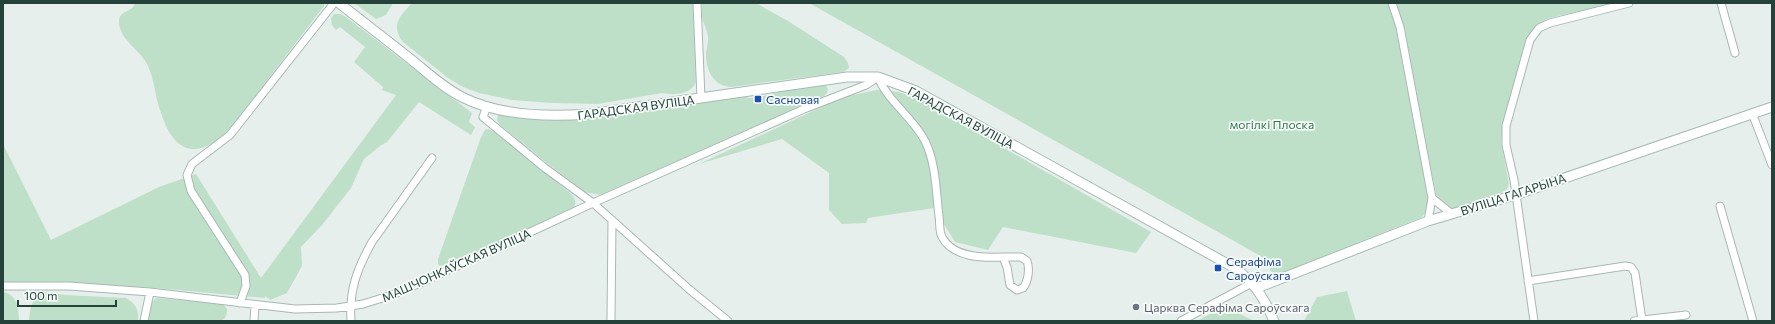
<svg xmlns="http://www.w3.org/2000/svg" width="1775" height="324" font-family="Commissioner,sans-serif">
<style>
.green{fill:#bfe0c8}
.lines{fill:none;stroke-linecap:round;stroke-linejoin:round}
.street-casing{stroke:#a8b8b2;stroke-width:9}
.secondary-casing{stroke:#a4bbb3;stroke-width:11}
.street{stroke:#fff;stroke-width:7}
.secondary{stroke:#fff;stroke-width:9}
.transit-dot{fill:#1a4fb4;stroke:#f7fbf9;stroke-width:1.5}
.worship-dot{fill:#6b7280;stroke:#f7fbf9;stroke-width:1.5}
.labels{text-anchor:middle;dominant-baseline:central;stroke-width:3.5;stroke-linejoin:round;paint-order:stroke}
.transit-label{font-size:12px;fill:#164399;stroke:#f7fbf9;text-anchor:start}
.street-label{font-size:12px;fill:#24423a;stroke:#f7fbf9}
.park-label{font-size:12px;fill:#2d7a4b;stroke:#f7fbf9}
.worship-label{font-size:12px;fill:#5b616d;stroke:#f7fbf9;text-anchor:start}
</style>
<rect width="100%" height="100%" fill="#e6efeb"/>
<path class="green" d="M135 3H324V6L233 125C204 158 176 160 161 113 155 98 155 81 148 66 141 50 120 41 119 22 118 10 133 13 135 3Z
M354 3H393L386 15 376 19Z
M412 3H693L696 82C690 95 675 95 662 93L598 104 552 103 512 100 479 93 463 87 448 78 403 42C390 25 400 16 412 3Z
M702 3H756L788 21 844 57 848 63 849 68 843 72 731 87C713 86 706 70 706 54 706 48 709 43 708 36 707 31 705 26 703 21 701 16 702 9 702 3Z
M809 3H1389L1396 24 1429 196 1427 210 1422 217 1280 274H1274L1270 270V265L1262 257 1243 246Z
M1395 3H1617L1549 18C1537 24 1530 31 1525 43L1503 123 1501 142 1509 184 1506 191 1454 209 1446 207 1437 199 1402 26Z
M334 14H340L346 17 472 113 469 122 475 127 471 135 419 102 387 142 380 146 364 159 351 188 322 225 301 247 302 266 287 293 270 300 265 296V298L156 288 3 284V144L51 240 159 187 196 174 261 278 396 95 382 90 383 87 354 62 365 47 340 27 336 30 332 25 331 19Z
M820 85 826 86 828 89 827 93 824 96 600 195 585 192 543 160 500 125 497 120 498 115 501 114 545 119 738 96 751 98 770 95 783 90Z
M877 90 899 92 920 100 1151 232 1136 253 1003 227 988 250 955 242 934 208 868 218 866 223 842 224 829 210V173L782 139 699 164 843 97Z
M488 129 496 132 570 193C576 199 578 204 571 211L446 266 441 267 438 264V259L481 137 485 130Z
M1347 291 1356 321H1304L1317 297Z
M3 292C17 294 19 309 19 321H3Z
M46 292 65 295 126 298C136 304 139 310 138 321H29C30 308 32 296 46 292Z
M157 298 223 304 227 309C227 315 226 318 221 321H149C150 312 148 303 157 298Z
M1224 306 1254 321H1197Z"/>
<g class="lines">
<g class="street-casing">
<path id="street" d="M697 3 701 98
M1392 3 1400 27 1432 198 1428 221
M1721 3 1735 53
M487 106 483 117 545 168 593 203 690 290 728 321
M1752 113 1772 165
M1432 198 1452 214
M1720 206 1753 321
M1528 281 1625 266 1631 267 1635 273 1642 320
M3 286H69L150 292 295 309 337 308 363 304 392 295 427 280 593 203 804 109 866 85 878 77C888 102 913 117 925 141 936 163 936 192 939 216 940 222 939 232 942 237 953 258 984 258 1003 257L1007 267 1010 285 1017 290 1023 288C1028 282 1030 269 1027 261L1021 257H1003
M240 303 246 286 245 275 191 191 187 175 192 164 230 135 334 3
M144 321 150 292
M254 321 255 305
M351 321C349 290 357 269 372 242L432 158
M611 321 612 220
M1181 321 1252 283
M1534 321 1514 180 1506 145V126L1530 40 1539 28 1550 23 1629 3
M1634 321 1686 315"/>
</g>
<g class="secondary-casing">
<path id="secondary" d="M339 3C363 22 388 41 413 61 429 74 445 89 464 98 501 116 549 117 589 114L847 77H878L916 91 1233 267C1253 280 1265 299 1274 321
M1257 288 1428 221 1515 195 1772 107"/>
</g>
<use href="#street" class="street"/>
<use href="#secondary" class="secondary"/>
</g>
<g class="transit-dot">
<rect x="754" y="95" width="8" height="8" rx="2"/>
<rect x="1214" y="264" width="8" height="8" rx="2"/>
</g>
<circle class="worship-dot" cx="1136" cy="307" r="4"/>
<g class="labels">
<g class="transit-label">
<text x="766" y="99">Сасновая</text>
<text x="1226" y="261">Серафіма<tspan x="1226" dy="14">Сароўскага</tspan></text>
</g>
<g class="street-label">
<text transform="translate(636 107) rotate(-8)">ГАРАДСКАЯ ВУЛІЦА</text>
<text transform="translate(961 117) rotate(28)">ГАРАДСКАЯ ВУЛІЦА</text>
<text transform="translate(1513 194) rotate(-18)">ВУЛІЦА ГАГАРЫНА</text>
<text transform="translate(456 265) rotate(-24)">МАШЧОНКАЎСКАЯ ВУЛІЦА</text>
</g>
<g class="park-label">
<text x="1272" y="124">могілкі Плоска</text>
</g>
<g class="worship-label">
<text x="1144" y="307">Царква Серафіма Сароўскага</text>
</g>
</g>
<rect width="1775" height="324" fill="none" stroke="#24423a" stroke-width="8"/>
<path d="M18 300v6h98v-6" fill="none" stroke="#24423a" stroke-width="2"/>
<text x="24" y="300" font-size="12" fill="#24423a" stroke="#f7fbf9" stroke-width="3" paint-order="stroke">100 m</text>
</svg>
